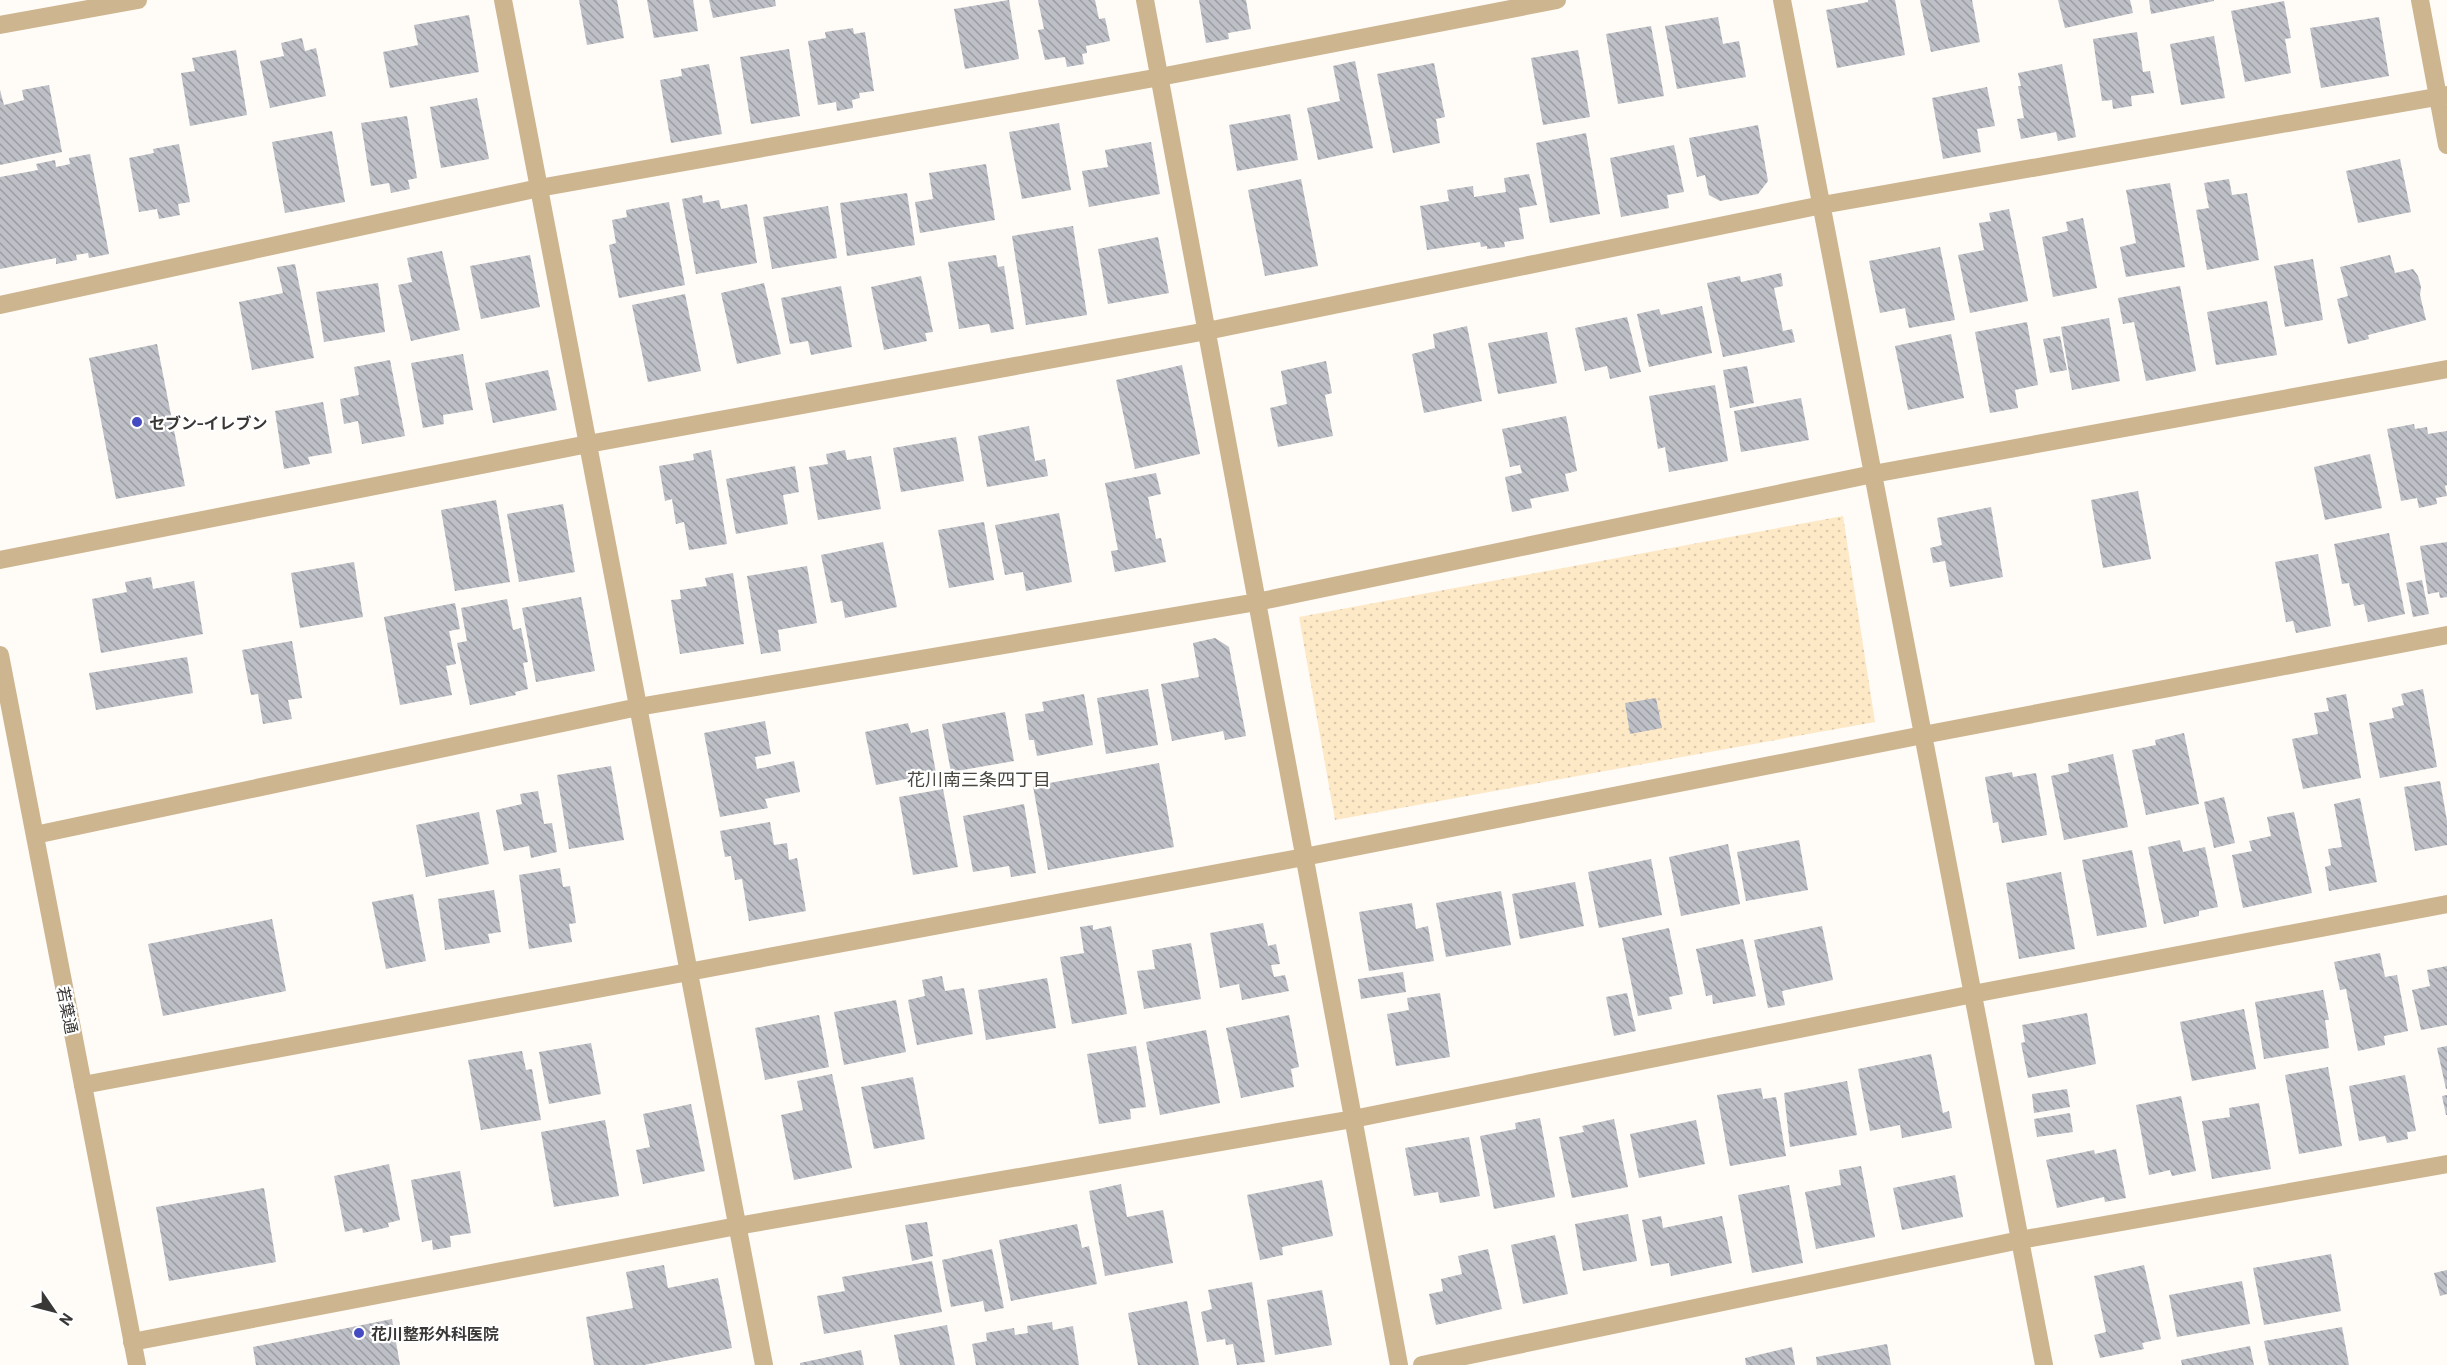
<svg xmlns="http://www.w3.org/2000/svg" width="2447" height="1365" font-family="Barlow,'Noto Sans JP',sans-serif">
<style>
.park{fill:url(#park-dots)}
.building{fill:url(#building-back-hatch)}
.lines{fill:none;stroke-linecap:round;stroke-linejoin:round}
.minor{stroke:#cdb590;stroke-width:18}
.tertiary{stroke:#cdb590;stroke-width:18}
.poi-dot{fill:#454cc1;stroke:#fff;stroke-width:2}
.labels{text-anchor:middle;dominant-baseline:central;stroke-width:4.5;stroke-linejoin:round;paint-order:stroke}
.poi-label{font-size:16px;font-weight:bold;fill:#3a3836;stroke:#fff;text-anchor:start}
.street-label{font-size:16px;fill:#3a3836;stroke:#fff}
.neighbourhood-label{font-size:18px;fill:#4a4741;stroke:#fff}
</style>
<defs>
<pattern id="park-dots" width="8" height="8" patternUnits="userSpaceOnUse" patternTransform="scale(1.5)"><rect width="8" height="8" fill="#fee9c7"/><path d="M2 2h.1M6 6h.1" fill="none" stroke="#dac9ac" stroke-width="1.8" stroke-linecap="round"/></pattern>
<pattern id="building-back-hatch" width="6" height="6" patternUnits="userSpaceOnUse" patternTransform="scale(1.5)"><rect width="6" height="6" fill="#bec0c7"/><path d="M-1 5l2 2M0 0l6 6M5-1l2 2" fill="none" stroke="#9b9da2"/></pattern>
</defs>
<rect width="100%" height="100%" fill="#fffbf6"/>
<path class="park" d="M1843 516 1875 722 1335 820 1299 617Z"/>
<path class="building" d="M579 0H617L624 38 587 45Z
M647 0H693L698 31 654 38Z
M709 0H775L776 6 713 18Z
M1009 0 1019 59 965 69 954 9Z
M1038 0H1095L1099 19 1105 18 1110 41 1086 46 1087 53 1082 54 1084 64 1067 67 1065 57 1045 60 1038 30 1044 29Z
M1199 0H1246L1251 29 1228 33 1229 39 1206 43Z
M1868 0H1895L1905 55 1837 68 1826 10 1868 2Z
M1920 0H1972L1980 42 1931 52Z
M2058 0H2130L2133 13 2065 28Z
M2149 0H2214V1L2151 14Z
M2284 1 2291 38 2285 39 2291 73 2245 82 2231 11Z
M469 15 479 72 390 88 383 52 418 45 414 25Z
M1718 17 1723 44 1739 41 1746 77 1677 89 1665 26Z
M2379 17 2389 76 2321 88 2310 28Z
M1651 26 1664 96 1618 104 1606 34Z
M853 28 854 34 865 32 874 91 859 93 860 98 852 100 853 108 837 111 836 102 818 105 808 41 826 38 825 32Z
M2137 32 2143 72 2150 71 2154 93 2131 96 2132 106 2113 109 2112 100 2102 101 2093 39Z
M2214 36 2225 98 2181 105 2170 44Z
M302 38 305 51 316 48 326 96 270 108 260 61 284 56 281 43Z
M789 49 800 116 751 124 740 57Z
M236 50 247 115 190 126 181 73 195 71 192 58Z
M1578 50 1590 117 1543 125 1531 58Z
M1355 61 1373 148 1318 160 1307 108 1340 101 1333 66Z
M1434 63 1445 117 1436 119 1440 143 1393 153 1377 74Z
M709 64 722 134 671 143 660 80 682 76 681 69Z
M2062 64 2076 137 2058 141 2056 132 2021 139 2017 119 2024 118 2018 86H2021L2018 73Z
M49 85 62 152 0 165V90L4 105 24 100 22 90Z
M1987 87 1995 126 1977 129 1981 152 1943 159 1932 98Z
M477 98 489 159 441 168 430 107Z
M1290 114 1298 160 1237 171 1229 125Z
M407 116 417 178 408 180 410 189 391 193 389 183 371 186 361 123Z
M1059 123 1071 190 1022 199 1009 132Z
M1758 125 1768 181 1758 194 1720 201 1709 195 1705 175 1697 177 1689 138Z
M332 131 345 202 285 213 272 142Z
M1586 133 1600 214 1550 223 1536 143Z
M1151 142 1160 194 1089 207 1082 171 1108 167 1105 150Z
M179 144 190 202 178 204 180 215 159 219 157 209 139 212 129 158 154 153 153 149Z
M1674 145 1684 192 1667 195 1669 208 1621 217 1610 158Z
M90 154 109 254 89 258 88 253 76 255 77 260 56 264V258L0 269V177L38 170 36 164 55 160 56 167 70 164 69 158Z
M2400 159 2411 212 2358 223 2346 171Z
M986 164 995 220 920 233 915 202 933 199 929 173Z
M1529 174 1537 205 1519 208 1524 239 1504 242 1505 247 1487 249V246L1481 247 1480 242 1427 250 1420 206 1449 201 1447 190 1473 186 1474 197 1506 192 1504 178Z
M1301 179 1318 266 1265 276 1248 190Z
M2229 179 2232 195 2247 193 2259 260 2207 270 2196 210 2209 208 2204 183Z
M2170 183 2185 267 2126 277 2120 247 2136 243 2126 190Z
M907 193 915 245 847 256 840 203Z
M702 195 703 203 719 200 721 209 747 204 757 263 696 274 682 199Z
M669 202 685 285 619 298 609 245 616 243 612 220 627 217 626 210Z
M828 206 837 258 772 269 763 217Z
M2009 209 2028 301 1970 313 1958 255 1984 250 1979 223 1991 221 1989 213Z
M2083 218 2097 288 2053 297 2042 237 2068 231 2066 222Z
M1073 226 1087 315 1026 325 1012 236Z
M1158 237 1169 293 1108 304 1098 249Z
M1940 247 1955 320 1909 328 1905 308 1880 313 1869 261Z
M442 251 460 330 411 341 398 285 412 282 407 258Z
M530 255 540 307 481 319 470 266Z
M996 255 998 267 1004 266 1014 329 991 333 989 324 959 329 948 262Z
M2390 255 2395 273 2413 269 2418 276 2421 287 2420 295 2426 320 2368 335 2369 339 2348 344 2337 299 2348 296 2340 267Z
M2313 259 2323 320 2285 327 2274 266Z
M295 264 314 358 252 370 239 302 283 293 277 267Z
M1781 273 1783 286 1774 288 1783 331 1792 329 1795 342 1723 357 1707 283 1740 276 1741 282Z
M921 276 933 332 925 333 927 341 884 350 871 287Z
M378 283 385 332 324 342 316 292Z
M764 283 781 354 737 364 721 293Z
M841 286 852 347 811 355 808 341 790 344 781 298Z
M2180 286 2196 371 2146 381 2134 322 2123 324 2118 298Z
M685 294 701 371 648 382 632 305Z
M2267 301 2277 355 2216 365 2207 312Z
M1702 306 1712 353 1649 367 1637 314 1659 309 1661 315Z
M1627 317 1641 372 1610 379 1607 366 1585 371 1575 328Z
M2109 318 2120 381 2072 390 2061 327Z
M2027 322 2038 385 2015 390 2018 408 1990 413 1975 332Z
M1467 326 1482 401 1424 413 1412 354 1435 348 1433 334Z
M1547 332 1557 383 1498 394 1488 343Z
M1951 334 1964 398 1908 410 1895 346Z
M2060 336 2067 370 2050 373 2043 339Z
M157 344 185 486 116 499 89 358Z
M463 354 473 410 443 415 444 424 423 428 411 363Z
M390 360 405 436 362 444 358 421 344 424 340 399 359 395 354 367Z
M1326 361 1332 393 1325 395 1333 436 1278 447 1270 408 1287 404 1281 371Z
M1182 365 1200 454 1135 469 1116 380Z
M1747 366 1754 403 1730 408 1723 370Z
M548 370 557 410 493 423 485 383Z
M1715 385 1728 461 1669 472 1665 447 1658 449 1649 396Z
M1801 398 1809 440 1741 452 1734 411Z
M323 402 332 453 308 457 310 464 284 469 275 411Z
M1566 416 1577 471 1565 474 1569 491 1530 499 1532 508 1512 512 1505 477 1522 473 1520 465 1510 467 1502 429Z
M2414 424 2415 429 2427 427 2428 434 2447 431V485L2445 486 2447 496 2436 498 2437 504 2419 508 2417 498 2401 501 2387 429Z
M1029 426 1035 461 1045 459 1048 476 987 487 978 436Z
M956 437 964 481 901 492 893 448Z
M711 450 727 544 689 550 684 522 676 524 672 499 665 501 659 466 694 460 693 454Z
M845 450 847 460 871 456 881 509 818 520 809 467 828 464 826 454Z
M2370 454 2382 508 2325 520 2314 467Z
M795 466 799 492 783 495 788 524 736 534 726 479Z
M1156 473 1161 494 1148 497 1156 539 1161 538 1166 562 1115 572 1111 551 1118 550 1105 483Z
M2138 491 2151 559 2103 568 2091 500Z
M496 500 510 582 455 591 441 510Z
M563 504 575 572 519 582 507 514Z
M1991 507 2003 577 1950 587 1945 561 1933 563 1930 548 1942 545 1937 518Z
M1059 513 1072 582 1026 591 1023 572 1005 575 995 525Z
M984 522 994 580 949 588 938 530Z
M2389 533 2405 614 2368 622 2364 604 2354 606 2349 583 2342 584 2334 544Z
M883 542 897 607 845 618 842 601 831 603 821 555Z
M2447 542V597L2440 598 2439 592 2428 594 2420 546Z
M2318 554 2331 626 2296 633 2293 621 2286 622 2275 562Z
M354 562 363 617 300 628 291 573Z
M807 566 817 623 778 630 781 651 761 654 747 576Z
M733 573 744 644 680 654 671 600 681 599 680 590 707 586 705 578Z
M151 577 153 589 194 581 203 634 101 653 92 599 127 592 125 582Z
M2422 580 2429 614 2413 617 2406 583Z
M581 597 595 671 536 682 522 608Z
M507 599 513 630 521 628 528 662 523 663 528 689 515 692 516 695 470 705 457 643 467 641 461 608Z
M455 603 460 629 449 631 456 664 446 666 452 695 400 705 384 617Z
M1215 638 1229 647 1246 736 1225 740 1223 731 1172 741 1161 684 1199 677 1193 643Z
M292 641 302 698 288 700 292 719 263 724 258 694 251 695 242 650Z
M187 657 193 693 96 710 89 673Z
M1148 689 1158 745 1106 754 1097 698Z
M2423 689 2437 767 2380 778 2369 723 2394 718 2392 708 2404 705 2401 694Z
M1084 694 1093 745 1037 756 1034 740H1029L1025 714 1044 711 1042 702Z
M2346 694 2361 778 2303 789 2292 739 2318 734 2314 713 2329 711 2326 698Z
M1656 698 1662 728 1630 734 1625 703Z
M1005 712 1014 761 951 772 942 724Z
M765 721 771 754 755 757 757 769 794 761 800 792 765 799 768 808 720 817 704 733Z
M908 723 911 733 928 729 936 773 876 785 865 732Z
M2184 733 2199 804 2146 815 2132 750 2156 745 2155 740Z
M2113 754 2128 827 2064 840 2051 776 2069 772 2068 764Z
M1159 763 1174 847 1048 870 1033 786Z
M611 766 624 840 569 849 557 775Z
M2012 772 2013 777 2036 773 2047 835 2002 843 1998 822 1993 823 1985 777Z
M2440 781 2447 821V845L2415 851 2404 787Z
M943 789 958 867 913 875 899 797Z
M538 791 544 824 552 823 557 852 531 858 529 846 504 851 496 810 522 804 520 794Z
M2224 797 2235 843 2214 848 2204 802Z
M2360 798 2377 882 2329 891 2325 867 2331 865 2328 849 2342 847 2334 804Z
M1024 804 1036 873 1011 877 1009 866 973 872 963 816Z
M479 812 489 864 426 877 416 825Z
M2294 812 2312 893 2243 908 2232 855 2252 851 2249 841 2271 836 2267 817Z
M770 822 774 845 787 843 789 860 797 858 806 911 749 921 742 879 735 880 731 856 725 857 720 831Z
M1799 840 1808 890 1746 901 1737 852Z
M2180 840 2183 852 2205 847 2218 907 2199 911V916L2164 924 2148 847Z
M1728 844 1740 904 1681 916 1669 857Z
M2132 850 2147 927 2097 936 2082 860Z
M1651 859 1662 915 1599 928 1588 872Z
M560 868 563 887 570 886 576 923 569 924 572 942 529 949 519 875Z
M2061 872 2075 949 2019 959 2006 883Z
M1575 882 1584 926 1520 939 1512 894Z
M494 890 501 932 488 934 490 943 445 950 438 899Z
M1501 891 1511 945 1446 957 1436 903Z
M413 894 426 961 386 969 372 902Z
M1412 903 1416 929 1428 926 1434 961 1369 971 1359 912Z
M272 919 286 991 163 1016 148 944Z
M1263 923 1268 946 1276 944 1280 964 1271 965 1274 977 1285 975 1289 991 1242 1000 1239 984 1220 988 1210 933Z
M1093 925V930L1111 926 1127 1014 1072 1024 1060 957 1084 953 1080 927Z
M1822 926 1833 980 1782 991 1785 1005 1768 1008 1754 940Z
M1669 928 1683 994 1669 997 1672 1009 1638 1016 1622 938Z
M1743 939 1756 996 1713 1004 1712 995 1706 996 1696 949Z
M1191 943 1201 999 1144 1009 1137 971 1155 969 1152 950Z
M2380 953 2385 977 2397 975 2408 1031 2384 1036 2385 1045 2358 1051 2346 989 2340 990 2334 962Z
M2447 966V1025L2421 1030 2412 990 2430 986 2427 970Z
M1403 972 1406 992 1361 999 1358 979Z
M942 976 945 991 964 988 973 1034 917 1045 908 1000 925 996 922 980Z
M1047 978 1056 1028 986 1040 978 990Z
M2323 990 2329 1020H2325L2329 1048 2264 1059 2255 1002Z
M1440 993 1450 1057 1396 1066 1387 1014 1409 1010 1407 998Z
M1627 993 1636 1031 1614 1036 1606 997Z
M896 1000 906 1052 844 1065 834 1012Z
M2244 1009 2256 1069 2192 1081 2180 1022Z
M2087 1013 2096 1064 2028 1078 2021 1043 2025 1042 2022 1025Z
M819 1015 829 1067 765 1080 755 1028Z
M1289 1015 1299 1067 1291 1069 1294 1087 1241 1098 1226 1028Z
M1206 1030 1220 1103 1160 1115 1146 1042Z
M591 1043 601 1094 549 1104 539 1052Z
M1136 1046 1146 1107 1130 1109 1131 1119 1099 1124 1087 1054Z
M2447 1046V1089H2446L2437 1048Z
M522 1051 526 1070 532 1069 541 1120 481 1130 468 1060Z
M1931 1054 1943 1113 1949 1111 1952 1128 1902 1138 1900 1125 1870 1131 1858 1069Z
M2328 1067 2342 1146 2299 1154 2285 1075Z
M832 1074 852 1168 794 1180 781 1115 803 1110 797 1081Z
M2405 1075 2416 1131 2407 1132 2408 1139 2387 1143 2385 1136 2359 1141 2349 1086Z
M913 1077 925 1139 874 1149 861 1087Z
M1847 1081 1857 1135 1790 1147 1784 1093Z
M1761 1088 1763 1099 1776 1097 1786 1156 1730 1166 1717 1095Z
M2067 1089 2070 1107 2034 1113 2032 1094Z
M2447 1095V1115H2446L2442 1096Z
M2181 1096 2196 1171 2172 1176 2170 1170 2149 1175 2136 1105Z
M2259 1103 2271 1169 2212 1179 2202 1121 2230 1117 2229 1108Z
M691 1104 705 1171 643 1184 636 1150 650 1147 643 1114Z
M2070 1113 2073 1132 2037 1137 2034 1119Z
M1540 1118 1555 1197 1494 1209 1480 1136 1516 1129 1515 1123Z
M1614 1119 1628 1187 1572 1198 1559 1137 1584 1132 1582 1126Z
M605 1120 619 1196 554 1207 541 1132Z
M1696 1120 1705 1164 1639 1178 1630 1134Z
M1469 1137 1480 1196 1440 1203 1438 1192 1414 1196 1405 1148Z
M2116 1149 2126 1198 2105 1202 2104 1197 2057 1208 2046 1160 2094 1150 2095 1154Z
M389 1164 400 1220 388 1223 389 1227 363 1233 362 1228 345 1232 334 1176Z
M1861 1166 1875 1237 1816 1249 1805 1192 1841 1185 1839 1170Z
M460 1171 471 1233 450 1236 451 1247 433 1250 432 1240 422 1242 411 1180Z
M1955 1175 1963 1217 1902 1230 1893 1188Z
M1322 1180 1333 1236 1282 1247 1283 1255 1260 1260 1247 1195Z
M1121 1184 1127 1217 1163 1210 1173 1263 1105 1276 1089 1191Z
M1789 1185 1803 1263 1752 1273 1738 1195Z
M264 1188 276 1262 169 1281 156 1207Z
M1628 1214 1637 1261 1583 1271 1575 1224Z
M1661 1216 1663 1228 1722 1216 1732 1263 1671 1276 1669 1263 1651 1266 1642 1220Z
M927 1222 933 1256 912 1261 905 1225Z
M1077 1224 1082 1248 1089 1246 1097 1284 1011 1301 999 1240Z
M1555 1235 1568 1294 1523 1304 1511 1245Z
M992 1249 1004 1308 985 1312 983 1301 951 1307 942 1260Z
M1488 1249 1502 1309 1436 1325 1429 1294 1443 1291 1441 1279 1462 1274 1458 1256Z
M2331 1254 2341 1311 2264 1325 2253 1268Z
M932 1261 942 1312 824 1334 817 1296 845 1291 842 1277Z
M664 1265 668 1288 718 1278 732 1348 644 1365H594L586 1317 633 1308 626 1272Z
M2144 1265 2161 1339 2142 1343 2144 1349 2100 1358 2094 1335 2106 1332 2094 1276Z
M2447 1270V1294L2440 1296 2434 1273Z
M2242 1281 2250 1324 2177 1337 2169 1295Z
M1252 1282 1265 1362 1237 1365 1233 1344 1226 1345 1225 1339 1207 1342 1201 1312 1212 1309 1208 1290Z
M1322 1290 1332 1345 1275 1355 1267 1300Z
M1187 1301 1199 1365H1138L1128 1313Z
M392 1319 400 1365H256L253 1347Z
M1052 1322 1053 1330 1073 1326 1079 1365H976L972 1344 987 1341 986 1333 1014 1328 1015 1335 1028 1333 1027 1326Z
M947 1325 955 1365H900L894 1335Z
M2342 1327 2349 1365H2269L2264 1341Z
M1887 1344 1891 1365H1817L1816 1357Z
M2250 1346 2254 1365H2182L2181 1360Z
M1792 1347 1795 1365H1746L1745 1358Z
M861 1350 864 1365H800V1363Z"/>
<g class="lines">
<path class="minor" d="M503 0 764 1365
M1145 0 1399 1365
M1782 0 2044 1365
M2420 0 2447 145
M0 25 138 0
M0 305 539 188 1160 77 1557 0
M0 560 588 444 1207 331 1822 205 2447 95
M35 835 638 707 1257 602 1873 474 2447 369
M83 1085 1304 857 1923 735 2447 635
M132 1342 737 1226 1353 1119 1973 994 2447 904
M1422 1365 2020 1240 2447 1164"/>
<path class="tertiary" d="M0 655 137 1365"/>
</g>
<g class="poi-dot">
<circle cx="137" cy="422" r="6"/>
<circle cx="359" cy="1333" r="6"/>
</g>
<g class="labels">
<g class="poi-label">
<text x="149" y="422">セブン-イレブン</text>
<text x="371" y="1333">花川整形外科医院</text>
</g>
<g class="street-label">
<text transform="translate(68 1010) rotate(79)">若葉通</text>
</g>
<g class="neighbourhood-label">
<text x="979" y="779">花川南三条四丁目</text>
</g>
</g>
<g transform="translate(54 1311) rotate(125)" stroke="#ffffff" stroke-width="4.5" paint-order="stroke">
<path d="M0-4.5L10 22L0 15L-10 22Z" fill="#3a3836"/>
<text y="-9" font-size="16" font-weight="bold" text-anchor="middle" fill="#3a3836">N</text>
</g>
</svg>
